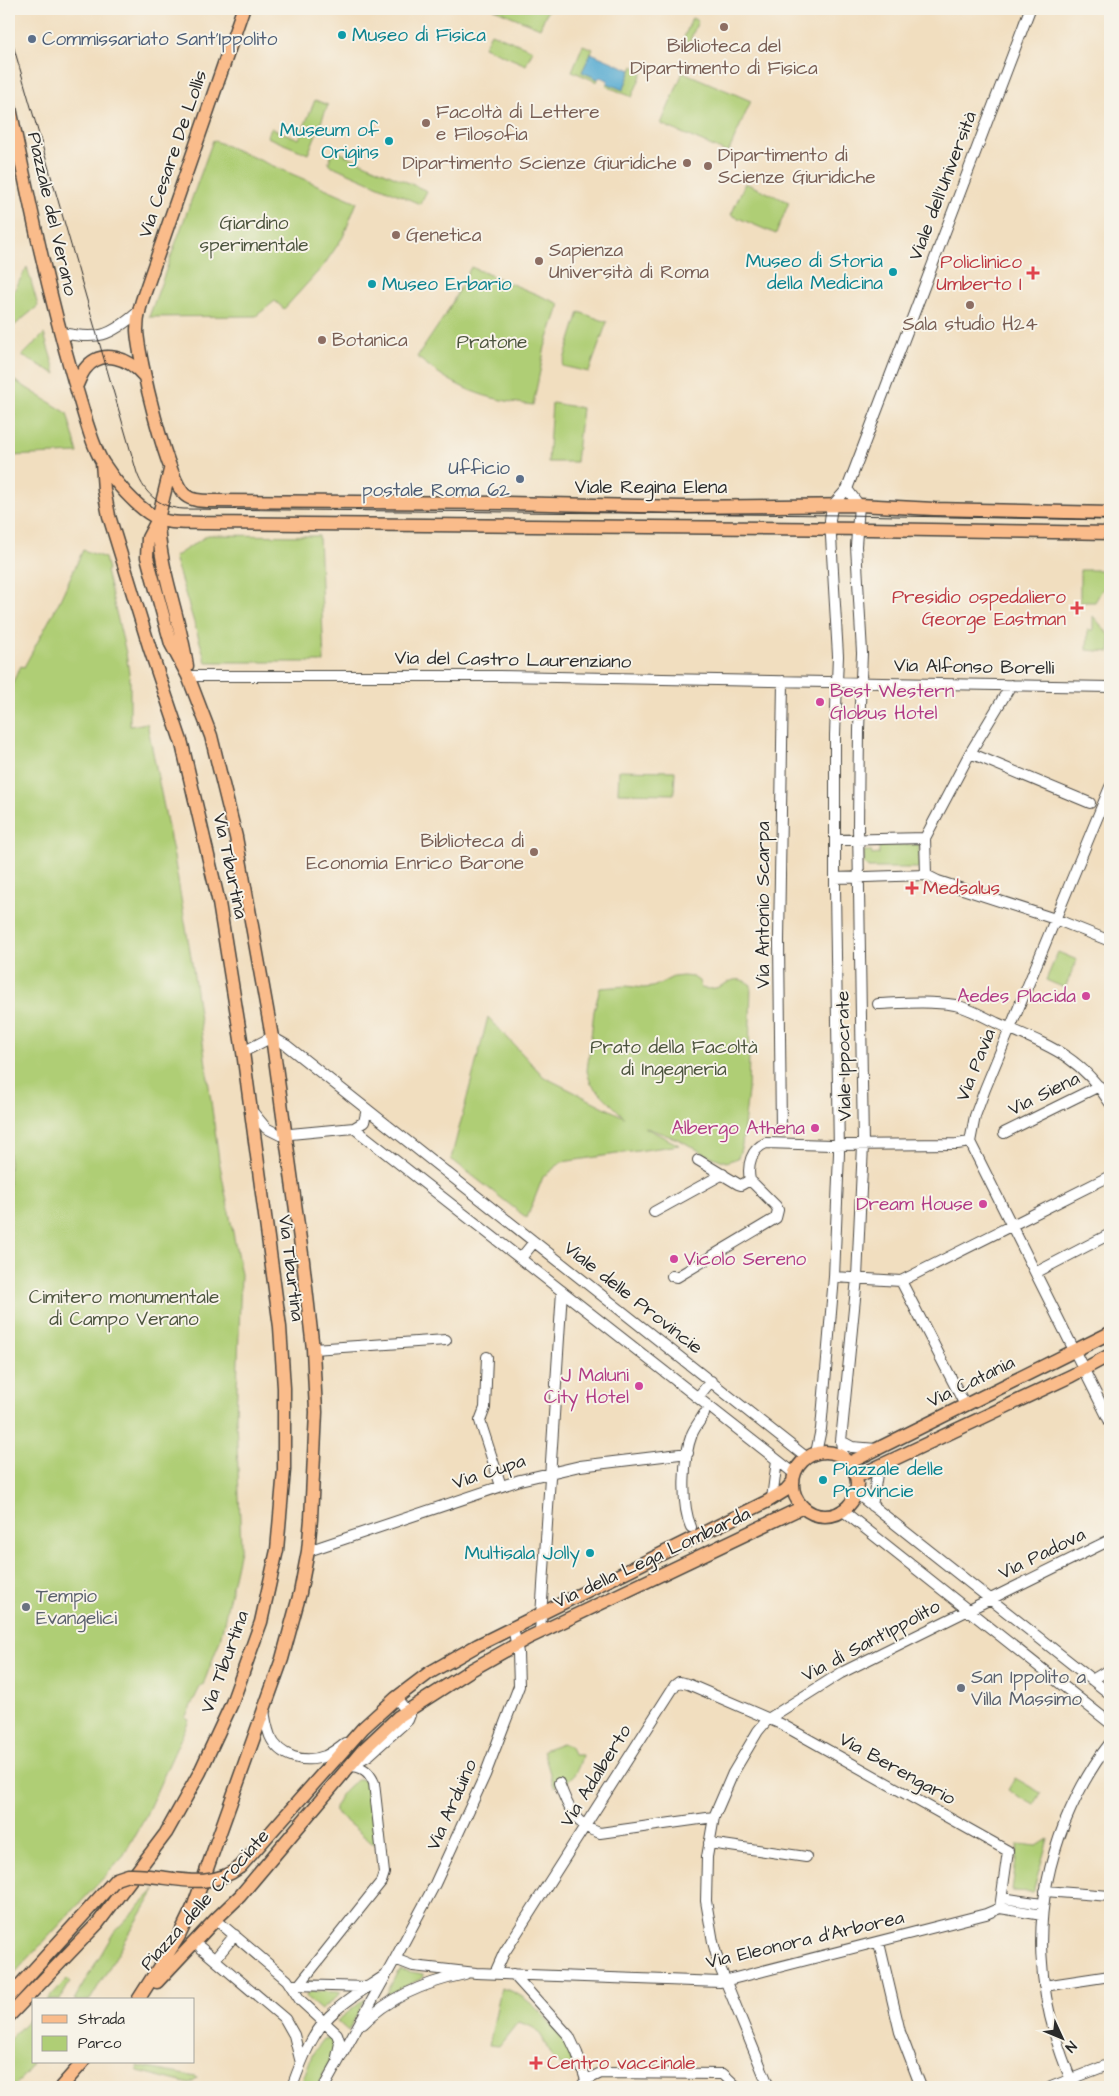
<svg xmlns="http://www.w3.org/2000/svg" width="1119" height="2096" font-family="'Architects Daughter',sans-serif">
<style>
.green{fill:#afce75;stroke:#6d7c50}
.water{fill:#54aad1;stroke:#406a7e}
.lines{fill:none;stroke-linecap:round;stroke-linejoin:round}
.minor-casing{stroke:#494641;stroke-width:12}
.major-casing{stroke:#494641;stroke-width:15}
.minor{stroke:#fff;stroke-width:10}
.major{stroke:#fabc8b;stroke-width:12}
.tram{stroke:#2b2b2b;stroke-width:1}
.major-bridge-casing{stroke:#494641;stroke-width:15;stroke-linecap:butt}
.major-bridge{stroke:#fabc8b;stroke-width:12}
.education-dot{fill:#8d6e63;stroke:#f7f3e8;stroke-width:2}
.culture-dot{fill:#0f9aa8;stroke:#f7f3e8;stroke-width:2}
.service-dot{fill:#5c6f8a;stroke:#f7f3e8;stroke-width:2}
.health-dot{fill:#e0444e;stroke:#f7f3e8;stroke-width:2}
.hotel-dot{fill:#d1479c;stroke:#f7f3e8;stroke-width:2}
.worship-dot{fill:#6b7280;stroke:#f7f3e8;stroke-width:2}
.labels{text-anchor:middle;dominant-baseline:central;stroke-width:4;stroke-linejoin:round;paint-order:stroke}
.culture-label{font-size:19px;fill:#0d838f;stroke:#f7f3e8;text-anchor:start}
.service-label{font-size:19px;fill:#4e5e75;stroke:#f7f3e8;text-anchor:start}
.education-label{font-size:19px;fill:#785e54;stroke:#f7f3e8;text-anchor:start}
.street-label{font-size:19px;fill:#2b2b2b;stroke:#f7f3e8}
.park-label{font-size:19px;fill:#4c543e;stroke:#f7f3e8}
.health-label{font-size:19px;fill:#be3a42;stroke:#f7f3e8;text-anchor:end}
.hotel-label{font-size:19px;fill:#b23c85;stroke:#f7f3e8;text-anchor:end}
.worship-label{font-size:19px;fill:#5b616d;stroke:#f7f3e8;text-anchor:start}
</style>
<rect width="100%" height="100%" fill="#f7f3e8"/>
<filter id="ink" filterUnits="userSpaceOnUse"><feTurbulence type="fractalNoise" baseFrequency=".02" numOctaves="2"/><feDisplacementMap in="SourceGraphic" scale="10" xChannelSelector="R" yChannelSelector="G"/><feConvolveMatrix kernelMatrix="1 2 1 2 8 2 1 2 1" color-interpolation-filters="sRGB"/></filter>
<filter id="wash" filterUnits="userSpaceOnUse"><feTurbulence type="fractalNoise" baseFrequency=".0096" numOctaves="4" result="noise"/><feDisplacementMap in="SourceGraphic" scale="20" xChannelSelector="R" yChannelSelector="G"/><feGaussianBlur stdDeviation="1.12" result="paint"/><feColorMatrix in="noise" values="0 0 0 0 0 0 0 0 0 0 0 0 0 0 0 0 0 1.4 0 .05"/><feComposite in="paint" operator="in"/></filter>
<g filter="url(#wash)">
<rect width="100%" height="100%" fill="#f1debf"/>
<path class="green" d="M494 9H548L540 28Z
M692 18 698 21 689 43 683 40Z
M491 33 533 50 526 65 484 47Z
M583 45 593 49 582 72 598 79 597 82 572 71Z
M633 66 643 71 632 97 606 86 607 83 623 90Z
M683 72 751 101 728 153 661 124Z
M315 100 328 105 308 154 267 137 271 128 299 139Z
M213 140 357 202 343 237 324 265 284 309 275 301 256 316 149 317Z
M334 150 427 191 420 204 328 164Z
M9 181 15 208 9 221Z
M745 183 789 202 776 234 731 215Z
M27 267 38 306 9 330V300Z
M471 267 560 304 545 347 533 405C482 399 457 389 417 357L446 314Z
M579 312 607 322 589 372 562 366Z
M44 334 56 374 22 356Z
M9 377 67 413 78 453 9 456Z
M552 403 582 408 576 462H548Z
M208 535 319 536 324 662H206L174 557Z
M83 550 105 558 108 570 106 571 126 653 130 680V726L147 723 174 857 193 969 219 1160 241 1274 236 1418 241 1545 220 1640 203 1685H201L185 1718 189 1720 145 1817 122 1858 9 1979V689L21 666 24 667 59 602Z
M1080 570H1110V582L1102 590 1095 602H1080Z
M1093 616 1110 636V652L1087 650 1088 630H1093Z
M619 770 675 771 674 794 618 793Z
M919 844V868H868L864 864V851H871L872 855 879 854V846Z
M1058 952 1077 960 1065 988 1046 980Z
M683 976 693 977 699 981 701 988C725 994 730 969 751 985L748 1091 742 1145 738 1158 726 1162 705 1154 680 1140 644 1127 679 1145 562 1162 543 1177 527 1218 451 1159 488 1017 544 1077 624 1117 591 1084 587 1071 594 1011 600 988 626 986 643 988 653 987 673 977Z
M562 1743 569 1746 574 1755H582C578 1773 572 1781 554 1787L543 1750Z
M1015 1778 1041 1793 1034 1805 1008 1790Z
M360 1779 366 1781 369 1786 375 1843H372L335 1812C333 1801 349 1783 360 1779Z
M1048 1839 1033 1892 1012 1891 1018 1844 1037 1846Z
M156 1889 90 2000H74L114 1932Z
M401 1970 423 1974V1978L386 1995 397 1973Z
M67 1979 70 1982 60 2000H47Z
M501 1988C507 1990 513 1991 519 1995 539 2006 575 2047 572 2070 545 2063 550 2042 536 2030 532 2026 524 2024 518 2022L499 2046 489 2045Z
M311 1991 338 1992 341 1993 321 2010 307 1998 306 1995Z
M365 1999V2000L348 2031 337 2021Z
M34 2014C34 2032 38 2057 27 2073 23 2078 18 2082 13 2087H9V2040Z
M324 2039H331L334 2042 335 2050 317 2087H300L313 2053Z
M137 2066 196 2077 197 2079 190 2084 138 2071Z"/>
<path class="water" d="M591 53 631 70 623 90 607 83 608 80 600 77 598 79 582 72Z"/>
</g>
<g filter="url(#ink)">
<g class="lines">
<g class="minor-casing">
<path id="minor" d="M61 333C98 340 109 337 138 312
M188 676H498L1110 687
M970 753 1090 803
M1110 787 985 1089 975 1116 970 1142 1110 1422
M835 840 925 838
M926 875 925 838 970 753 1011 685
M926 875 938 881 1055 919 1110 941
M835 878 926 875
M878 1004C904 1003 930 1001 955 1005 969 1008 984 1017 997 1023 1047 1045 1080 1055 1110 1103
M243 1052 272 1037 286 1045 807 1458
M251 1110 266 1128 280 1135 354 1128 364 1122 367 1109
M354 1128 795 1474
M781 1130 779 941 783 681
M1004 1133 1099 1086
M698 1160 738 1184 741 1185 750 1180
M654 1212 723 1174
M521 1258 534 1242
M1037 1272 1110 1234
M672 1276 677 1277 776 1218 778 1210 776 1206 750 1180C747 1165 751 1149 766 1143L831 1145 957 1144 970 1142
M834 1277 901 1281 1110 1176
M901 1281 965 1405
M313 1349 446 1340
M487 1357 485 1408 480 1421 501 1486
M698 1397 711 1381
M841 1441 852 1447 877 1449
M816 1453 821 1429 834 1277 839 1153 835 889V735L838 656 830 520 832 506 847 489 1030 9
M843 1457 841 1441 857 1278 863 1145 858 826 859 730 862 653 856 546 859 505 847 489
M855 1492 1110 1694
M772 1499 777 1460
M872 1506 878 1468
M842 1510 1110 1723
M691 1527C681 1505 683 1457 692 1434 695 1427 700 1421 704 1414
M308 1551 520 1480 580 1466 688 1453
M540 1632 562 1291
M1092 1680 1110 1669
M264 1709C265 1718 267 1728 270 1736 279 1757 305 1764 325 1756 332 1753 338 1748 345 1743
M352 1765 369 1755 408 1720 410 1715 396 1698
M559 1783C567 1805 575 1826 600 1833L714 1817
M709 1843 806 1857
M1045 1891 1110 1896
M1002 1898 1042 1904
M1000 1908 1042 1915
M221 1924 287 1980 300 2000 337 2034 340 2043 337 2057
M879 1943 900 2032 921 2087
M201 1948 285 2019 294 2035 301 2063
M215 1959 235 1935
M395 1959 413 1966 476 1973 720 1982 986 1914 1000 1908
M495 1973 504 1953 675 1685 679 1682 688 1684 781 1724 1008 1851 1000 1908
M513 1974 569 2036 577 2053 588 2086
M294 1985 368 1987
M299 1985 381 1882 384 1873 374 1783C369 1771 362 1766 349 1766
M1044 1986 1110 1976
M363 2024C390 1996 427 1982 465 1974
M292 2087C302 2059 313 2029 336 2010 351 1997 368 1987 384 1976
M324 2087 395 1959 435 1884 485 1775 519 1686 518 1653 513 1627
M581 2087 586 2080 601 2073 723 2074 737 2087
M769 2087 719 1965 713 1942 706 1901 707 1857 714 1817 733 1773 758 1731 768 1719 841 1673 1110 1540
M1051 2087 1110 2064
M1074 2087C1035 1997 1029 1913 1065 1822 1077 1793 1091 1767 1110 1743"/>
</g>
<g class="major-casing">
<path id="major" d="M243 9 146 289C141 303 137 315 137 330 138 357 167 480 185 495 192 501 203 501 211 501L507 503 683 507 859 505 934 509 1110 513
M9 103C28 196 47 289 74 381 81 402 91 445 103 463 115 482 135 506 155 517 169 525 189 522 204 523L868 529 1110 533
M76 387C79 381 81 374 85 369 102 347 130 359 144 376
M158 519C159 570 180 616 187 666
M793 1484a32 32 0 1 1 64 0a32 32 0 1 1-64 0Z
M849 1463 1110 1333
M856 1477 1071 1376 1110 1355
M240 1867 363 1728 396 1698 429 1673 478 1645 768 1501 786 1490 793 1482
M157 1982 216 1919 240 1896 363 1750 398 1717 471 1670 528 1638 803 1507
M9 1997 108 1888
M138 2000 179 1936 194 1905 282 1659 300 1593 308 1551 311 1519 316 1412 313 1349 303 1261 272 1037 236 837 211 736 188 676 171 644 147 557 148 538 158 519 170 470
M9 2016 98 1923 166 1833 200 1772 232 1703 261 1622 277 1550 284 1470V1388L280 1327 243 1052 219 903 182 744 149 646 109 516 104 490 102 462
M61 2087 83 2062"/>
</g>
<use href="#minor" class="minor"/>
<use href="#major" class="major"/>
<path class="tram" d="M9 31 137 473C145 495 161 508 184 509L844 515 1110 520"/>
<g class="major-bridge-casing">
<path id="major-bridge" d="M108 1888 116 1879 128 1875C167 1873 205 1894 240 1867"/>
</g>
<use href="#major-bridge" class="major-bridge"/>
</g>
</g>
<g class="education-dot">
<circle cx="724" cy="27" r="5"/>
<circle cx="426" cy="123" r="5"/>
<circle cx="687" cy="163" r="5"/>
<circle cx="708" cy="166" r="5"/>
<circle cx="396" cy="235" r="5"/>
<circle cx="539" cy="261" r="5"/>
<circle cx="970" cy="305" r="5"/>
<circle cx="322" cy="340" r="5"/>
<circle cx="534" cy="852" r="5"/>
</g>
<g class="culture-dot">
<circle cx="342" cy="35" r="5"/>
<circle cx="389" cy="141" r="5"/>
<circle cx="893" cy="272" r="5"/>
<circle cx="372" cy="284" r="5"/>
<circle cx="823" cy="1480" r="5"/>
<circle cx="590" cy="1553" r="5"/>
</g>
<g class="service-dot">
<circle cx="32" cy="39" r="5"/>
<circle cx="520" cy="479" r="5"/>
</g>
<g class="health-dot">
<path d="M1030.5 265.5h5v5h5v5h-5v5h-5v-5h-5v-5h5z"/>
<path d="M1074.5 600.5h5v5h5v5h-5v5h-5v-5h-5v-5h5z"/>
<path d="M909.5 880.5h5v5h5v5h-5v5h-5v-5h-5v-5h5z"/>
<path d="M533.5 2055.5h5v5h5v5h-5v5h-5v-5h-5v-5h5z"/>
</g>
<g class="hotel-dot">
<circle cx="820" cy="702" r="5"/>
<circle cx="1086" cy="996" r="5"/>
<circle cx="815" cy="1128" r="5"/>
<circle cx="983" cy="1204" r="5"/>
<circle cx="674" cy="1259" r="5"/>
<circle cx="639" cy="1386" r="5"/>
</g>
<g class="worship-dot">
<circle cx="26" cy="1607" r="5"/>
<circle cx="961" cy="1688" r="5"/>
</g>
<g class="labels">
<g class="culture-label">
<text x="352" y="35">Museo di Fisica</text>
<text x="379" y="130" text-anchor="end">Museum of<tspan x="379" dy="22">Origins</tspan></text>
<text x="883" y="261" text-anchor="end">Museo di Storia<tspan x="883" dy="22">della Medicina</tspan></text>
<text x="382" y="284">Museo Erbario</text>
<text x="833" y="1469">Piazzale delle<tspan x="833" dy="22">Provincie</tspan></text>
<text x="580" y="1553" text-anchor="end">Multisala Jolly</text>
</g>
<g class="service-label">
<text x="42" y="39">Commissariato Sant'Ippolito</text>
<text x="510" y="468" text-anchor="end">Ufficio<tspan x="510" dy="22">postale Roma 62</tspan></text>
</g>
<g class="education-label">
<text x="724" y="46" text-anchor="middle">Biblioteca del<tspan x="724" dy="22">Dipartimento di Fisica</tspan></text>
<text x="436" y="112">Facoltà di Lettere<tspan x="436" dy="22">e Filosofia</tspan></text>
<text x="718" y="155">Dipartimento di<tspan x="718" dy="22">Scienze Giuridiche</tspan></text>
<text x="677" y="163" text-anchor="end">Dipartimento Scienze Giuridiche</text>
<text x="406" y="235">Genetica</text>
<text x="549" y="250">Sapienza<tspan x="549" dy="22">Università di Roma</tspan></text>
<text x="970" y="324" text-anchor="middle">Sala studio H24</text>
<text x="332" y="340">Botanica</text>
<text x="524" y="841" text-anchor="end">Biblioteca di<tspan x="524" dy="22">Economia Enrico Barone</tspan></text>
</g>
<g class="street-label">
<text transform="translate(173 154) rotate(-71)">Via Cesare De Lollis</text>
<text transform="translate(943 186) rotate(-69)">Viale dell'Università</text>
<text transform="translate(52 214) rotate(77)">Piazzale del Verano</text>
<text x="651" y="487">Viale Regina Elena</text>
<text transform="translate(513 660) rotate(1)">Via del Castro Laurenziano</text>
<text transform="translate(974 667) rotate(1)">Via Alfonso Borelli</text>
<text transform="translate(230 866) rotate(78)">Via Tiburtina</text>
<text transform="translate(763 905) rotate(-90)">Via Antonio Scarpa</text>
<text transform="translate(844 1056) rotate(-91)">Viale Ippocrate</text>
<text transform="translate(976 1065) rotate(-68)">Via Pavia</text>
<text transform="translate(1044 1094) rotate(-26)">Via Siena</text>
<text transform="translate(291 1268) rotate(83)">Via Tiburtina</text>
<text transform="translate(633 1298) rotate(38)">Viale delle Provincie</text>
<text transform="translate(971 1382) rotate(-26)">Via Catania</text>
<text transform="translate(489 1472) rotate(-18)">Via Cupa</text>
<text transform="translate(1042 1554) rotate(-26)">Via Padova</text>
<text transform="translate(652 1558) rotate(-25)">Via della Lega Lombarda</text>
<text transform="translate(871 1641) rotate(-28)">Via di Sant'Ippolito</text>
<text transform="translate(225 1662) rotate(-70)">Via Tiburtina</text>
<text transform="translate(897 1769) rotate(29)">Via Berengario</text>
<text transform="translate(596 1776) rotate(-58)">Via Adalberto</text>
<text transform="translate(452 1805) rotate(-66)">Via Arduino</text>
<text transform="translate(205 1900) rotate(-48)">Piazza delle Crociate</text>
<text transform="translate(805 1940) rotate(-13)">Via Eleonora d'Arborea</text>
</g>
<g class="park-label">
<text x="254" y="223">Giardino<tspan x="254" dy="22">sperimentale</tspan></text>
<text x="492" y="342">Pratone</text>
<text x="674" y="1047">Prato della Facoltà<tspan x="674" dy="22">di Ingegneria</tspan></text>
<text x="124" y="1297">Cimitero monumentale<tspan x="124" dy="22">di Campo Verano</tspan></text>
</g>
<g class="health-label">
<text x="1022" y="262">Policlinico<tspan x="1022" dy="22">Umberto I</tspan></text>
<text x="1066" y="597">Presidio ospedaliero<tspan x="1066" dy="22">George Eastman</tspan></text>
<text x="923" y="888" text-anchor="start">Medsalus</text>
<text x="547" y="2063" text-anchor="start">Centro vaccinale</text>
</g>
<g class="hotel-label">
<text x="830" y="691" text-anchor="start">Best Western<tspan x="830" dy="22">Globus Hotel</tspan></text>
<text x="1076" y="996">Aedes Placida</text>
<text x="805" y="1128">Albergo Athena</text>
<text x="973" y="1204">Dream House</text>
<text x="684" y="1259" text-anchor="start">Vicolo Sereno</text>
<text x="629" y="1375">J Maluni<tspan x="629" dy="22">City Hotel</tspan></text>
</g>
<g class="worship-label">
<text x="36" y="1596">Tempio<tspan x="36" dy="22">Evangelici</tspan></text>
<text x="971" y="1677">San Ippolito a<tspan x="971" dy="22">Villa Massimo</tspan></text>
</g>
</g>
<rect width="1119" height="2096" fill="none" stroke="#f7f3e8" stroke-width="30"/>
<rect x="32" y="1998" width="162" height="65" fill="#f7f3e8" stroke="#a5a39c"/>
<rect x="42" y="2015" width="25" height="8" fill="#fabc8b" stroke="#a5a39c"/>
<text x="78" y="2024" font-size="15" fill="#2b2b2b">Strada</text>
<rect x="42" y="2036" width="25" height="15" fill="#afce75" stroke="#a5a39c"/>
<text x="78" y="2048" font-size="15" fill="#2b2b2b">Parco</text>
<g transform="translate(1062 2038) rotate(134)" stroke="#f7f3e8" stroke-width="4" paint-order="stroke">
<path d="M0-4L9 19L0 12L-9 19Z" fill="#2b2b2b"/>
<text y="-8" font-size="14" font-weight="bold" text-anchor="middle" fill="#2b2b2b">N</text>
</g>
</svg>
